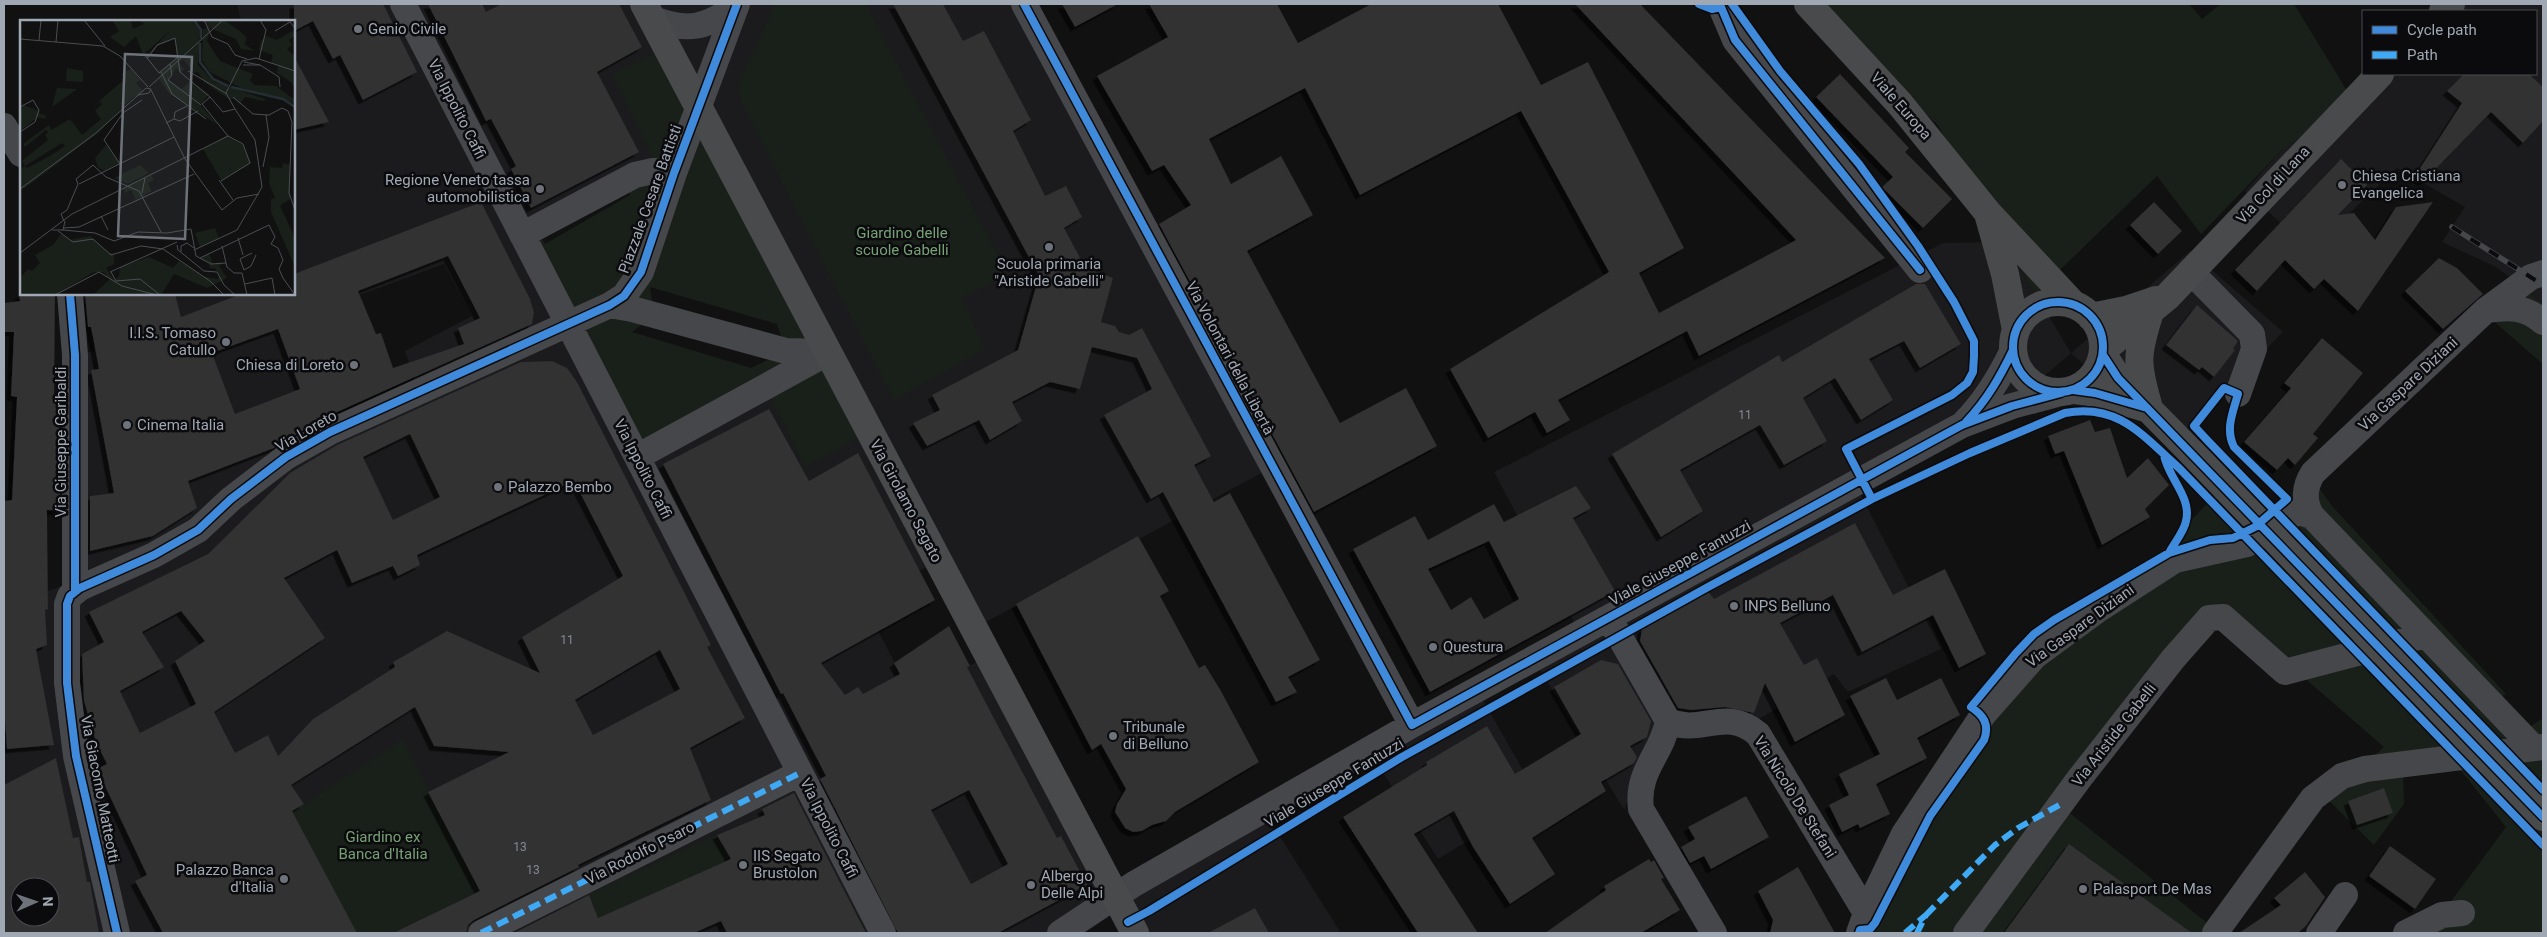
<svg xmlns="http://www.w3.org/2000/svg" width="2547" height="937" font-family="Roboto,sans-serif">
<style>
.built{fill:#1b1b1d;fill-rule:evenodd}
.green{fill:#19201a;fill-rule:evenodd}
.building{fill:#303032;fill-rule:evenodd;filter:url(#shadow)}
.lines{fill:none;stroke-linecap:round;stroke-linejoin:round}
.minor{stroke:#45474a;stroke-width:26}
.major{stroke:#484a4c;stroke-width:28}
.rail-casing{stroke:#45474a;stroke-width:5.5}
.rail{stroke:#0b0b0d;stroke-width:4;stroke-dasharray:11;stroke-linecap:butt}
.major-bridge{stroke:#484a4c;stroke-width:28}
.quiet{stroke:#3fa9f5;stroke-width:6;stroke-dasharray:12 6;stroke-linecap:butt}
.cycleway-casing{stroke:#0b0b0d;stroke-width:11}
.cycleway{stroke:#408adc;stroke-width:8}
.poi-dot{fill:#6e737b;stroke:#0b0b0d;stroke-width:2}
.labels{text-anchor:middle;dominant-baseline:central;stroke-width:5;stroke-linejoin:round;paint-order:stroke}
.number-label{font-size:12px;fill:#848a94}
.poi-label{font-size:15px;fill:#a0a8b4;stroke:#0b0b0d;text-anchor:start}
.street-label{font-size:15px;fill:#a0a8b4;stroke:#0b0b0d}
.park-label{font-size:15px;fill:#77a175;stroke:#0b0b0d}
.inset-river{fill:none;stroke:#242e33;stroke-width:2.5}
.inset-road{fill:none;stroke:#4a4d52;stroke-width:1}
.view{fill:#6e737b;fill-opacity:0.15;stroke:#6e737b;stroke-width:2.5}
.inset-edge{fill:none;stroke:#a0a8b4;stroke-width:2.5}
</style>
<defs>
<filter id="shadow"><feDropShadow dx="-4.5" dy="4.5" stdDeviation="0" flood-color="#0009"/></filter>
</defs>
<rect width="100%" height="100%" fill="#111"/>
<path class="built" d="M237 4H1029L1276 465 975 628 940 560 862 601 912 695 990 655 1120 897 1267 816 1341 933H1141L1120 897 1061 933H4V607L70 583 81 353 138 346 132 294H294V21H241ZM654 160 873 430 768 391 573 326 535 228ZM444 264 472 316 405 351 420 396 341 435 303 326 363 302 360 295ZM20 887H50V917H20Z
M2436 4H2543V303L2496 267 2442 242 2465 207 2397 168 2311 250 2245 191 2281 151 2311 130 2369 74H2536V11H2429Z
M2004 242 2071 353 2190 251 2283 332 2170 445 2071 353 2020 397 1859 492 1941 649 1848 692 1834 674 1759 719 1680 733 1661 721 1624 810 1536 663 1583 639 1494 472 1943 243Z
M1480 695 1539 798 1438 859 1371 754Z"/>
<path class="green" d="M775 4H865L1008 274 961 298 985 349 894 400 740 100V82Z
M1804 4H2189L2202 19 2221 4H2294L2349 94 2311 130 2281 151 2201 234 2157 176 2035 294 1937 124Z
M672 44 873 430 805 467 768 391 643 458 556 302 535 228 545 244 630 195 624 181 654 160 612 75ZM650 287 777 324 786 351 751 368 632 332 654 315Z
M2523 288 2543 303V364L2490 318Z
M2314 481 2332 506 2506 694 2491 703 2516 736 2543 718V933H2399L2444 911 2506 827 2454 762 2403 769 2404 804 2374 845 2314 786 2367 762 2384 747 2226 610 2066 810 2211 926 2207 933H1861L1954 751 2026 634 2163 550 2219 491 2260 534Z
M403 739 480 891 393 933H356L300 826 257 831 304 804Z
M717 835 731 859 598 918 589 894Z"/>
<path class="building" d="M294 4H383L417 72 363 100 340 55 333 59 313 21 294 31Z
M428 4H482L486 12 502 4H619L642 47 597 72 639 152 531 208 511 169 516 166 491 119 486 121Z
M893 4H943L963 41 984 31 1031 120 1013 131 1045 196 1066 186 1082 217 1064 228 1085 267 1113 278 1101 322 1115 326 1119 332 1129 335 1142 328 1211 456 1194 465 1214 502 1230 493 1320 660 1288 677 1297 692 1276 702 1163 492 1151 499 1104 415 1152 389 1137 358 1092 347 1080 389 1050 382 1012 402 1022 421 990 440 979 420 927 446 913 423 940 410 932 395 1018 350 1039 276Z
M1062 4H1118L1075 27Z
M1149 4H1277L1298 43 1371 4H1498L1541 85 1588 62 1684 248 1639 273 1659 313 1796 240 1575 4H1640L1885 258 1699 356 1687 331 1558 400 1570 420 1547 433 1535 412 1488 438 1450 369 1609 272 1521 111 1360 195 1305 88 1209 139 1231 184 1281 156 1313 215 1247 251 1340 423 1406 388 1437 446 1314 512 1159 224 1191 205 1164 165 1152 171 1097 76 1168 37Z
M294 56 329 122 294 130Z
M1840 74 1909 148 1905 152 1952 199 1923 228 1882 187 1893 177 1816 97Z
M2464 74H2529L2543 87V121L2523 143 2491 112 2423 182 2415 176 2462 103 2447 91Z
M2341 159 2367 185 2338 215 2354 213 2375 240 2396 207 2433 202 2358 311 2324 279 2314 289 2285 260 2257 291 2235 270Z
M481 202 530 299 534 312 532 324 324 418 274 448 188 481 197 508 153 536 90 551V496L114 493 91 370 99 369 91 327H88L85 294H175L181 317 241 294H294V274ZM448 256 480 318 458 328 464 344 393 368 381 333 376 334 358 291ZM278 329 300 389 235 414 212 353Z
M2154 202 2182 231 2158 254 2130 225Z
M2439 258 2457 268 2483 294 2443 329 2405 291Z
M1916 284H1925L1961 344 1920 368 1904 341 1869 359 1893 400 1861 420 1835 378 1803 398 1827 441 1784 465 1760 425 1680 470 1703 511 1661 537 1612 454 1779 355 1782 362Z
M19 294H55L54 400 60 401V511L47 510 48 609 45 610 47 645 36 649 54 745 7 749 4 705V501L12 500 17 397 11 396 14 332H4V303L20 301Z
M2197 305 2238 341 2233 349 2235 350 2214 377 2202 367 2199 370 2166 345Z
M2322 338 2363 373 2313 434 2318 438 2295 465 2288 458 2277 470 2244 442 2291 388 2284 383Z
M552 361 567 368 577 382 711 645 707 647 745 718 690 748 711 800 578 865 579 867 474 920 468 925 466 933H393L480 891 428 792 509 752 434 746 415 707 291 785 304 804 292 811 357 933H163L135 881 147 875 97 769 107 764 96 742 84 701 82 654 104 642 89 612 208 554 290 473 337 445 521 362ZM410 434 440 497 393 520 363 457ZM574 481 623 576 522 637 540 673 447 631 393 662 395 667 313 719 278 756 268 735 235 753 214 712 325 638 284 578 337 550 352 583 393 566 398 576 420 565 417 555ZM181 611 205 641 175 661 196 704 140 733 120 691 164 667 142 632ZM660 650 680 689 593 735 575 700Z
M769 409 809 481 858 453 935 600 821 663 845 695 858 687 863 694 900 674 894 663 949 626 970 666 967 667 1057 838 1061 836 1087 885 998 933H898L820 779 826 776 783 693 781 694 663 464ZM969 790 1008 864 971 884 931 810Z
M2090 420 2095 432 2110 428 2127 478 2148 458 2169 485 2145 509 2150 517 2102 545 2064 451 2055 454 2048 436Z
M1576 486 1591 508 1573 518 1615 591 1430 692 1353 549 1415 516 1428 540 1494 504 1504 522ZM1489 541 1519 599 1484 619 1471 597 1451 610 1428 569Z
M1855 523 1893 595 1945 569 1986 654 1959 668 1933 615 1862 652 1833 595 1780 623 1804 665 1817 658 1845 715 1795 742 1765 683 1754 713 1725 707 1691 710 1678 708 1640 641 1642 629 1707 590 1714 599Z
M1138 536 1169 591 1160 596 1199 668 1205 665 1221 691 1259 762 1175 812 1166 821 1152 825 1142 831 1133 832 1125 828 1115 812 1117 804 1126 789 1101 744 1092 750 1016 604Z
M1601 660 1618 664 1651 721 1647 737 1630 746 1637 757 1634 763 1601 782 1606 791 1532 838 1555 874 1510 904 1473 847 1454 811 1414 834 1478 933H1418L1343 817 1427 765 1426 762 1487 726 1515 774 1581 734 1554 687Z
M1886 678 1897 700 1941 678 1960 715 1917 738 1927 758 1876 784 1890 814 1860 828 1858 824 1842 832 1829 805 1849 795 1839 774 1880 754 1850 696Z
M56 758 73 838 79 837 87 882H90L99 933H4V785ZM20 887H50V917H20Z
M2384 788 2393 813 2357 825 2348 801Z
M794 793 866 933H727L721 921 694 933H514L589 895 598 918 731 859 717 835 765 815 762 809Z
M1746 796 1769 837 1711 869 1704 856 1690 863 1681 847 1695 839 1688 827Z
M2069 844 2192 933H2004Z
M2390 846 2436 879 2415 909 2369 876Z
M1649 859 1651 862 1654 860 1664 878 1661 879 1680 910 1641 933H1545L1606 890 1604 886Z
M1798 867 1835 933H1770L1773 920 1758 891Z
M2305 872 2325 897 2306 926 2298 933H2239L2281 905 2274 898Z
M1255 908 1269 933H1208Z"/>
<g class="lines">
<path class="minor" d="M403 4 883 933
M1024 4 1412 725
M1721 7 1735 40 1920 270
M653 19C688 32 705 28 735 7
M4 126 21 154
M522 235 635 175 653 171 674 173
M2191 272 2252 334 2254 349 2238 394
M70 294 75 355V591
M610 305 632 309 786 351 828 352
M2486 310C2509 307 2525 306 2543 322
M1964 423C1986 401 2000 377 2013 350
M637 457 827 353
M1609 618 1668 721C1702 736 1725 706 1758 734L1866 913
M1668 721C1662 755 1636 770 1641 809L1714 933
M2534 748 2312 516C2303 502 2304 487 2313 473L2486 310 2531 277 2543 273
M117 933 76 756 67 683V604L70 596 80 588 154 555 198 530 231 499 286 457 330 432 610 305 624 296 641 272 674 173 737 4
M481 933 800 773
M1060 933 1134 884 1412 725 1962 425 2012 406 2061 393
M1859 933 1866 913 1904 834 1983 715 2035 656 2099 609 2175 560 2247 544 2295 513H2302L2312 516
M1966 933 2079 779 2173 659 2209 618 2223 617 2285 672 2426 635
M2215 933 2313 798 2342 776 2365 769 2543 747
M2319 933 2345 895
M2406 933 2442 915 2462 913"/>
<path class="major" d="M644 4 1135 933
M1808 4 1900 104 1988 213 2074 305
M2443 11 2451 4
M1989 217 2005 274 2016 330
M2013 347a45 45 0 1 1 90 0a45 45 0 1 1-90 0Z
M2091 317 2126 310 2156 300
M2103 350 2167 297 2380 74
M2103 355 2118 378 2193 454
M2073 390 2095 393 2146 408
M2149 408C2136 364 2136 355 2150 312"/>
<g class="rail-casing">
<path id="rail" d="M2452 227 2543 285"/>
</g>
<use href="#rail" class="rail"/>
<path class="major-bridge" d="M2193 454 2543 817"/>
<path class="quiet" d="M1926 915 1995 845 2018 828 2061 804
M481 933 800 773
M1905 933 1926 915 1917 933"/>
<g class="cycleway-casing">
<path id="cycleway" d="M1024 4 1412 725 1962 425 2012 406 2061 393
M1699 4 1712 9 1721 7 1735 40 1920 270
M1732 4 1780 71 1859 164 1918 246 1954 302 1974 341V356L1973 372 1967 383 1952 395 1846 449 1872 499
M70 294 75 355V591
M2013 347a45 45 0 1 1 90 0a45 45 0 1 1-90 0Z
M2103 355 2118 378 2543 817
M2073 390 2095 393 2147 408
M1966 422C1987 400 2000 377 2013 350
M2164 455C2168 478 2192 497 2186 521 2184 532 2174 543 2169 553
M1128 922 1149 911 1402 757 1708 587 1872 499 1970 453 2065 413C2118 403 2142 435 2179 468L2543 845
M117 933 76 756 67 683V604L70 596 80 588 154 555 198 530 231 499 286 457 330 432 610 305 624 296 641 272 674 173 737 4
M1859 933 1860 930 1870 929 1875 923 1930 816 1984 740C1990 724 1983 715 1971 707L2016 653 2034 634 2054 620 2169 553 2210 540 2233 538 2255 527 2287 499 2234 447C2225 429 2233 412 2238 394L2224 388 2194 426 2207 440 2543 790"/>
</g>
<use href="#cycleway" class="cycleway"/>
</g>
<g class="poi-dot">
<circle cx="358" cy="29" r="5"/>
<circle cx="2342" cy="185" r="5"/>
<circle cx="540" cy="189" r="5"/>
<circle cx="1049" cy="247" r="5"/>
<circle cx="226" cy="342" r="5"/>
<circle cx="354" cy="365" r="5"/>
<circle cx="127" cy="425" r="5"/>
<circle cx="498" cy="487" r="5"/>
<circle cx="1734" cy="606" r="5"/>
<circle cx="1433" cy="647" r="5"/>
<circle cx="1113" cy="736" r="5"/>
<circle cx="743" cy="865" r="5"/>
<circle cx="284" cy="879" r="5"/>
<circle cx="1031" cy="885" r="5"/>
<circle cx="2083" cy="889" r="5"/>
</g>
<g class="labels">
<g class="number-label">
<text x="1745" y="415">11</text>
<text x="567" y="640">11</text>
<text x="520" y="847">13</text>
<text x="533" y="870">13</text>
</g>
<g class="poi-label">
<text x="368" y="29">Genio Civile</text>
<text x="2352" y="176">Chiesa Cristiana<tspan x="2352" dy="17">Evangelica</tspan></text>
<text x="530" y="180" text-anchor="end">Regione Veneto tassa<tspan x="530" dy="17">automobilistica</tspan></text>
<text x="1049" y="264" text-anchor="middle">Scuola primaria<tspan x="1049" dy="17">"Aristide Gabelli"</tspan></text>
<text x="216" y="333" text-anchor="end">I.I.S. Tomaso<tspan x="216" dy="17">Catullo</tspan></text>
<text x="344" y="365" text-anchor="end">Chiesa di Loreto</text>
<text x="137" y="425">Cinema Italia</text>
<text x="508" y="487">Palazzo Bembo</text>
<text x="1744" y="606">INPS Belluno</text>
<text x="1443" y="647">Questura</text>
<text x="1123" y="727">Tribunale<tspan x="1123" dy="17">di Belluno</tspan></text>
<text x="753" y="856">IIS Segato<tspan x="753" dy="17">Brustolon</tspan></text>
<text x="274" y="870" text-anchor="end">Palazzo Banca<tspan x="274" dy="17">d'Italia</tspan></text>
<text x="1041" y="876">Albergo<tspan x="1041" dy="17">Delle Alpi</tspan></text>
<text x="2093" y="889">Palasport De Mas</text>
</g>
<g class="street-label">
<text transform="translate(1901 106) rotate(49)">Viale Europa</text>
<text transform="translate(457 109) rotate(63)">Via Ippolito Caffi</text>
<text transform="translate(2273 185) rotate(-47)">Via Col di Lana</text>
<text transform="translate(650 199) rotate(-70)">Piazzale Cesare Battisti</text>
<text transform="translate(1230 358) rotate(62)">Via Volontari della Libertà</text>
<text transform="translate(2408 384) rotate(-43)">Via Gaspare Diziani</text>
<text transform="translate(306 431) rotate(-30)">Via Loreto</text>
<text transform="translate(61 442) rotate(-90)">Via Giuseppe Garibaldi</text>
<text transform="translate(643 469) rotate(63)">Via Ippolito Caffi</text>
<text transform="translate(906 501) rotate(62)">Via Girolamo Segato</text>
<text transform="translate(1680 563) rotate(-29)">Viale Giuseppe Fantuzzi</text>
<text transform="translate(2080 626) rotate(-36)">Via Gaspare Diziani</text>
<text transform="translate(2114 735) rotate(-52)">Via Aristide Gabelli</text>
<text transform="translate(1334 783) rotate(-31)">Viale Giuseppe Fantuzzi</text>
<text transform="translate(100 789) rotate(79)">Via Giacomo Matteotti</text>
<text transform="translate(1795 797) rotate(58)">Via Nicolò De Stefani</text>
<text transform="translate(829 828) rotate(63)">Via Ippolito Caffi</text>
<text transform="translate(640 853) rotate(-27)">Via Rodolfo Psaro</text>
</g>
<g class="park-label">
<text x="902" y="233">Giardino delle<tspan x="902" dy="17">scuole Gabelli</tspan></text>
<text x="383" y="837">Giardino ex<tspan x="383" dy="17">Banca d'Italia</tspan></text>
</g>
</g>
<g transform="translate(20 20)">
<rect width="275" height="275" fill="#111"/>
<path d="M92 0H111L113 9 124 4 120 0H172L180 11 178 45 194 62 245 79 244 81 225 77 220 84 214 79H209L184 62 178 52 174 53 163 39 159 43 164 49 160 53 157 48 148 59 161 70 170 61 189 74 180 85 198 105 149 73 139 59 142 56 138 52 157 38 155 19 138 26 127 39 125 37 152 9 123 35 116 16 104 27 90 17 99 11ZM184 0H204L221 12 227 18 224 24 235 31 221 29 216 19 190 8 187 21 200 41 233 54 230 60 234 65 256 66 275 80V83L221 68 190 52 182 40 183 10 188 7ZM272 11 275 16 269 20 272 25 267 29 275 37V69L271 62 257 53 258 46 251 43 253 35 239 30 241 21 246 16 257 20ZM47 48 63 51V62L46 61ZM111 49 120 60 116 63 124 72 112 78 78 113 2 170 0 149 5 146 2 141 28 120 25 115 28 112 26 110 5 127 3 124 29 105 31 110 50 99 62 115 81 99 75 91 82 84 79 81 105 59 101 54ZM42 123 45 126 30 136 7 148 5 146ZM37 68 57 69 32 87ZM4 85 19 91V94L26 95 25 99 18 97 0 111V88ZM206 116 223 125 231 143 201 160 183 129ZM86 125 100 143 84 151 78 147 75 138ZM263 143 270 145V179L260 186 275 218V247L251 192V179L255 178 249 163 250 147 262 148ZM120 145 129 153 107 164 94 158ZM131 155 134 160 128 163 132 171 116 180 111 170 105 173 103 168ZM195 208 199 218 180 227 175 213ZM41 214 50 220 70 216 87 232 94 234V244L86 248 94 260 99 256 100 247 129 237 153 248 159 241 183 256 197 259 200 257 195 248H190L189 243 180 238 189 233 193 244 204 243 199 246 207 258 187 268 154 254 141 275H73L90 259 83 252H74L35 275H0V258L8 249 12 251 20 243 15 235 33 225Z" fill="#19201a" fill-rule="evenodd"/>
<path class="inset-river" d="M174 0 181 10V19M180 23V42L193 59 208 66M211 67 263 79 275 87"/>
<path class="inset-road" d="M64 0 85 26M184 0 192 17 208 24 215 35 227 39M255 11 270 2 275 8M0 19 83 26 100 36 128 67M19 20 21 0M36 22 38 0M124 34 139 53 158 37M127 39 137 25 155 18 160 52 190 77M239 39 246 10 240 0M224 42 240 45 259 57 260 67M150 44 152 55 148 60 181 85M223 45H240M168 51 207 74M141 52 152 74 186 99M129 67 203 0M131 70 165 139 202 190 217 178 239 174M213 77 233 94 249 95 262 88 268 91 272 102 269 173 275 190M0 87 13 80 19 90 15 102 0 112M154 99 155 92 167 86M146 103 154 99 160 101 178 91M208 116 182 84 190 77 203 92 215 89 206 73 222 41 236 38 275 51M100 144 84 120 103 93 122 80M243 147 249 117 246 95M199 160 213 180M201 161 230 143 223 124 208 116M58 164 56 159 73 145 86 157 119 171 141 212M59 164 154 117M0 169 76 113 126 68 131 69 129 73 118 75M122 173 125 158M81 196 88 210M44 201 41 194 47 190 58 164M44 208 59 207 174 154M32 210H43L45 201M43 210 75 213 94 221 118 212 147 213 171 209 176 236 191 244 206 243M38 211 53 222 73 219 91 235 121 226 143 229 190 261 204 275M218 218 223 235M157 225 158 230 184 251 197 252 204 265 215 275M202 226 207 247 214 253H222M174 230 217 210 242 167 235 120 215 89M161 232V226L167 223 174 228M0 233 52 194 208 116M180 238 249 205 255 217 251 224 258 228 263 240 259 249 263 258 275 275M224 250 220 239 232 233M224 250 231 246 236 235M90 252 157 222M91 252 96 261 120 259 140 275M222 253 227 275M225 264 252 258 255 275M35 275 79 252 102 266 137 275"/>
<path class="view" d="M105 34 172 37 165 219 98 216Z"/>
<rect width="275" height="275" class="inset-edge"/>
</g>
<rect width="2547" height="937" fill="none" stroke="#a0a8b4" stroke-width="10"/>
<rect x="2362" y="10" width="175" height="65" fill="#0b0b0d" stroke="#474a50"/>
<rect x="2372" y="26" width="25" height="8" fill="#408adc" stroke="#474a50"/>
<text x="2407" y="35" font-size="15" fill="#a0a8b4">Cycle path</text>
<rect x="2372" y="51" width="25" height="8" fill="#3fa9f5" stroke="#474a50"/>
<text x="2407" y="60" font-size="15" fill="#a0a8b4">Path</text>
<g transform="translate(35 902) rotate(88)"><circle r="24" fill="#0b0b0d" stroke="#474a50"/>
<path d="M0-4L9 19L0 12L-9 19Z" fill="#6e737b"/>
<text y="-8" font-size="14" font-weight="bold" text-anchor="middle" fill="#a0a8b4">N</text>
</g>
</svg>
